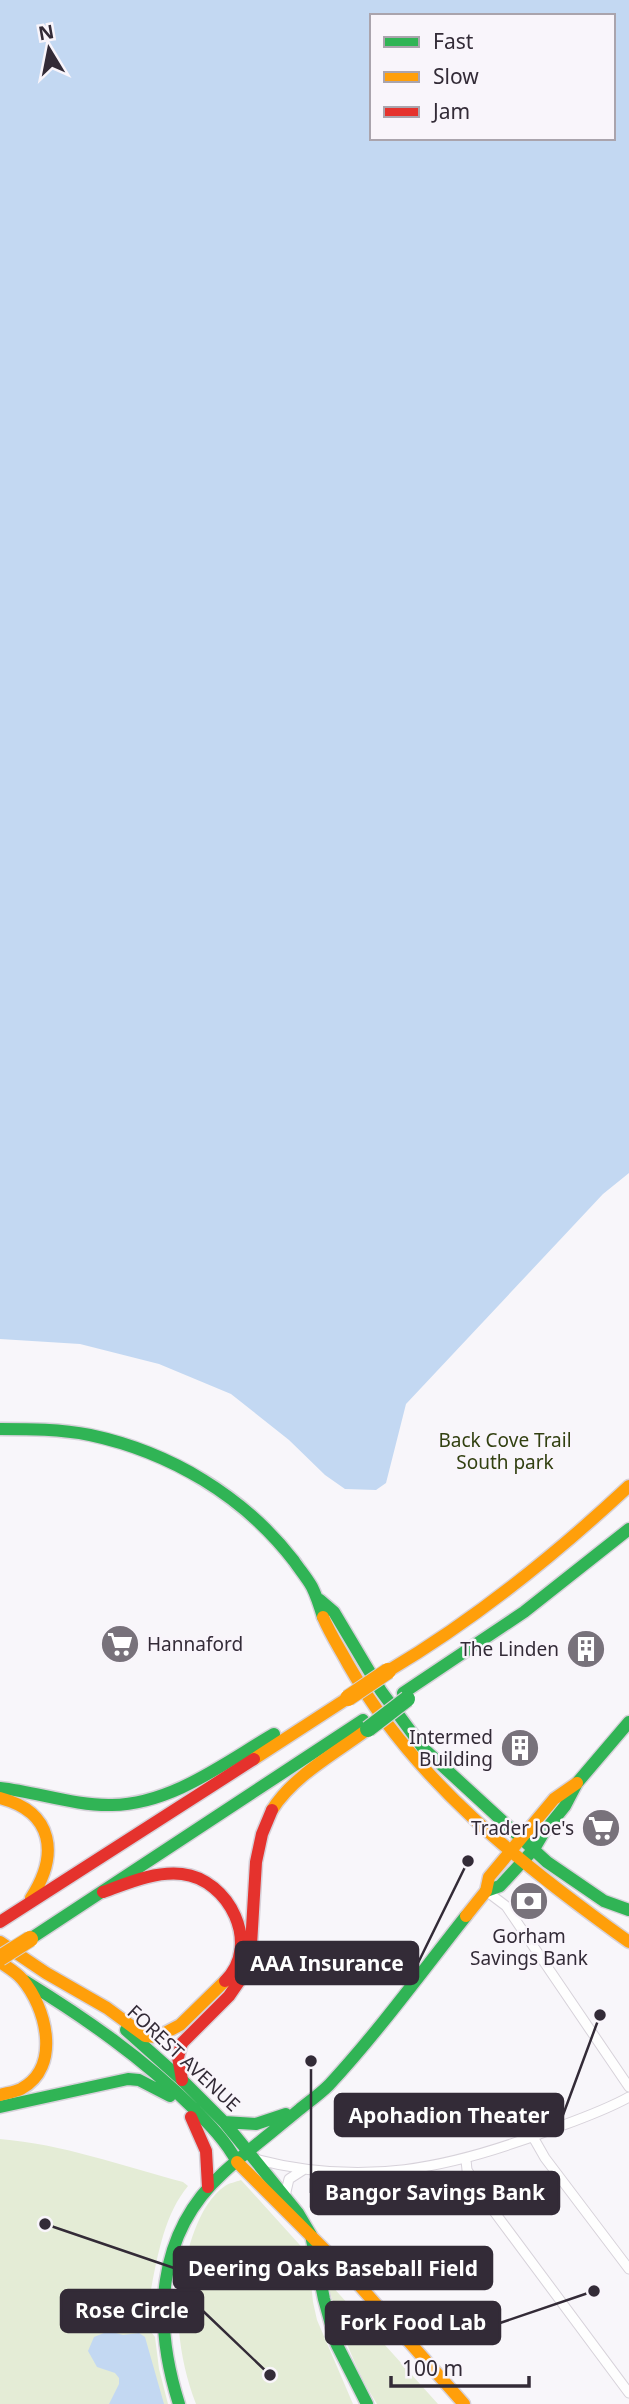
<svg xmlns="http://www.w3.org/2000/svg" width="629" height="2404" font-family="'Noto Sans',sans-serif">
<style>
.green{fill:#e4ecd6}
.water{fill:#c3d8f2;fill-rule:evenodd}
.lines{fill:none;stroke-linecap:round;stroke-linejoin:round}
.street-casing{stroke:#d7d2da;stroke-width:11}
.fast-casing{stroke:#d7d2da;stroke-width:15}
.slow-casing{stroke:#d7d2da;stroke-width:15}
.jam-casing{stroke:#d7d2da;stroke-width:15}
.street{stroke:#fefefe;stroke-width:9}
.fast{stroke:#30b455;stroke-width:12}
.slow{stroke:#ff9f0a;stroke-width:12}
.jam{stroke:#e5322d;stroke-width:12}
.fast-bridge-casing{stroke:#d4d1d5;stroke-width:18;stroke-linecap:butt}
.slow-bridge-casing{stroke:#d4d1d5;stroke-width:18;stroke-linecap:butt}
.fast-bridge{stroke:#30b455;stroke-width:16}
.slow-bridge{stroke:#ff9f0a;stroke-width:16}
.labels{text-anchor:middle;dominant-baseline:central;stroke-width:5;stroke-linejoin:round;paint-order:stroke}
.park-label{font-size:19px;fill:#324011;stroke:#f9f5fb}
.poi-label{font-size:19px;fill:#332b37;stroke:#f9f5fb;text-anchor:end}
.street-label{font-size:19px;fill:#332b37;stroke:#f9f5fb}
.leader{fill:none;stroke:#332b37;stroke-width:2.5}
.callout-dot{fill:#332b37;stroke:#f9f5fb;stroke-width:2.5}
.callout{fill:#332b37;stroke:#332b37;stroke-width:2.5}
.callout-label{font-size:21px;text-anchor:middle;font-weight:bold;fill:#fff}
</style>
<rect width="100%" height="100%" fill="#f8f6fa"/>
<path class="green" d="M0 2139C62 2144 123 2166 183 2182L188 2186C158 2222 155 2279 144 2323L155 2337 159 2369 168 2404H0Z
M241 2180 308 2254 313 2302 317 2320 353 2404H196C187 2381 181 2355 179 2330 177 2291 189 2210 225 2186 229 2183 236 2182 241 2180Z
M331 2285 438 2404H377C354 2368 341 2330 329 2289Z"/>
<path class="water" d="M0 0H629V1173L603 1194 406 1404 386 1483 376 1490 345 1489 325 1475 289 1440 231 1394 159 1364 80 1344 0 1339ZM372 16H613V138H372Z
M109 2331 123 2335 139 2333 145 2337 164 2404H109L119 2384V2378L115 2373 97 2367 88 2351 94 2337Z"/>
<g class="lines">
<g class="street-casing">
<path id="street" d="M486 1891 506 1906 629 2087
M533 2137 545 2158 629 2269
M255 2159C362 2187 449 2169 550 2130 577 2120 604 2111 629 2097
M466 2160 467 2170 487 2202 629 2393
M285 2196 289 2179 303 2170"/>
</g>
<g class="fast-casing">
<path id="fast" d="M0 1429C30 1429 60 1429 90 1435 170 1452 244 1496 294 1561 300 1570 307 1578 312 1587 317 1597 320 1607 323 1617
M320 1600 334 1612 381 1691 423 1748 547 1862 604 1901 629 1910
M403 1693 524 1612 629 1529
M0 1788C37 1792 75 1806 112 1805 172 1804 224 1763 274 1734
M486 1891 500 1886 534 1849 544 1832 565 1806 577 1783 629 1722
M30 1939 363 1720
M25 1981C85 2018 143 2058 193 2108 209 2124 226 2141 237 2162
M126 2030 182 2080 224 2122 298 2213 311 2235 324 2299 336 2343 367 2404
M0 2107 128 2079 139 2080 170 2096
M224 2122 256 2124 286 2114
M321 2287 332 2280 351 2276
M179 2404C153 2322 155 2235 223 2173 247 2151 275 2130 300 2109 310 2101 320 2094 329 2085 378 2032 421 1973 466 1916"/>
</g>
<g class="slow-casing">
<path id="slow" d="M323 1617C330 1634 340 1649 348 1664 415 1782 521 1864 629 1942
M388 1671C476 1619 554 1556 629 1486
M254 1759 348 1698
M0 1798C54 1812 59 1855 31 1898
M272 1810C294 1775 336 1753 368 1729
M466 1916 486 1891 489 1877 554 1799 577 1783
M0 1942 46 1973 107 2008 145 2036 157 2037 180 2025 225 1981
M0 1962C7 1967 16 1972 22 1979 46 2007 62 2067 21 2089 15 2092 7 2093 0 2095
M237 2162 351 2276 464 2404"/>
</g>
<g class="jam-casing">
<path id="jam" d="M103 1892C128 1883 155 1871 182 1874 229 1879 262 1945 225 1981
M0 1922 254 1759
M182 2080 178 2057 182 2043 229 1996 240 1980 248 1962 251 1945 256 1862 262 1834 272 1810
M191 2117 206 2151 208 2187"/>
</g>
<use href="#street" class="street"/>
<use href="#fast" class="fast"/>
<use href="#slow" class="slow"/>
<use href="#jam" class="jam"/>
<g class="fast-bridge-casing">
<path id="fast-bridge" d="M368 1729 407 1699"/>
</g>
<g class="slow-bridge-casing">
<path id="slow-bridge" d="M348 1698 388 1671
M0 1958 30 1939"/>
</g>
<use href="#fast-bridge" class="fast-bridge"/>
<use href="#slow-bridge" class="slow-bridge"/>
</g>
<defs>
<g id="supermarket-disc" transform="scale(2.0125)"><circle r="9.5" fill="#78727b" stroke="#f9f5fb"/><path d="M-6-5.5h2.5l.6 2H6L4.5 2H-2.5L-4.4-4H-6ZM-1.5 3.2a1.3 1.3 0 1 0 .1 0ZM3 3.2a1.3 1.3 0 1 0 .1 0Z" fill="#fff"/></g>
<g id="building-disc" transform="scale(2.0125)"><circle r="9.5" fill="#78727b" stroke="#f9f5fb"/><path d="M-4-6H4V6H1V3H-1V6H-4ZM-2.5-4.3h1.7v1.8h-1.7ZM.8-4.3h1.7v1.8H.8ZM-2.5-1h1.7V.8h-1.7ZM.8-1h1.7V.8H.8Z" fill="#fff"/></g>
<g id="bank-disc" transform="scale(2.0125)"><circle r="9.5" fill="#78727b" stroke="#f9f5fb"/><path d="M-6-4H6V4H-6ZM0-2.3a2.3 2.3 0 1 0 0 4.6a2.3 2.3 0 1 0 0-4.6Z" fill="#fff"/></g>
</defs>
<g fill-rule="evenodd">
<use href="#supermarket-disc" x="120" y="1644"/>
<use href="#building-disc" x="586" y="1649"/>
<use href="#building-disc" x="520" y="1748"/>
<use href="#supermarket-disc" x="601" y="1828"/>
<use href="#bank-disc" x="529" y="1901"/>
</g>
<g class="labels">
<g class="park-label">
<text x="505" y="1440">Back Cove Trail<tspan x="505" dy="22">South park</tspan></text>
</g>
<g class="poi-label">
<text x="147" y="1644" text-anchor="start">Hannaford</text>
<text x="559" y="1649">The Linden</text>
<text x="493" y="1737">Intermed<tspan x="493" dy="22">Building</tspan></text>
<text x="574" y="1828">Trader Joe's</text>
<text x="529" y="1936" text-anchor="middle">Gorham<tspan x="529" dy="22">Savings Bank</tspan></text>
</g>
<g class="street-label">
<text transform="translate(184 2058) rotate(43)">FOREST AVENUE</text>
</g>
</g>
<path class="leader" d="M468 1861L418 1963M600 2015L563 2115M311 2061L311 2193M45 2224L174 2268M270 2375L203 2311M594 2291L500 2323"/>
<g class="callout-dot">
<circle cx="468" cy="1861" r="7"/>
<circle cx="600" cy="2015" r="7"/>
<circle cx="311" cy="2061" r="7"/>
<circle cx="45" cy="2224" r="7"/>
<circle cx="270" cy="2375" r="7"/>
<circle cx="594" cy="2291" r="7"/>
</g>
<g class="callout">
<rect x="236" y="1942" width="182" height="42" rx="7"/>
<rect x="335" y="2094" width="228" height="42" rx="7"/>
<rect x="311" y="2172" width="248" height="42" rx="7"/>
<rect x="174" y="2247" width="318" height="42" rx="7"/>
<rect x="61" y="2290" width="142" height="42" rx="7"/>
<rect x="326" y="2302" width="174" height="42" rx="7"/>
</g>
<g class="callout-label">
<text x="327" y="1971">AAA Insurance</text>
<text x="449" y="2123">Apohadion Theater</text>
<text x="435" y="2200">Bangor Savings Bank</text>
<text x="333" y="2276">Deering Oaks Baseball Field</text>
<text x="132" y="2318">Rose Circle</text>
<text x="413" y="2330">Fork Food Lab</text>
</g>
<rect x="370" y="14" width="245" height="126" fill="#f9f5fb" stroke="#aaa4ad" stroke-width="2"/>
<rect x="384" y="37" width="35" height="10" fill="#30b455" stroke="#aaa4ad" stroke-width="2"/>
<text x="433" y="49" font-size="21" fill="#332b37">Fast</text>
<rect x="384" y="72" width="35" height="10" fill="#ff9f0a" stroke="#aaa4ad" stroke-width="2"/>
<text x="433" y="84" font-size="21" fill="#332b37">Slow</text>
<rect x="384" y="107" width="35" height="10" fill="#e5322d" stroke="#aaa4ad" stroke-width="2"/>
<text x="433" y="119" font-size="21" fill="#332b37">Jam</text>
<g transform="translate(49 49) rotate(350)" stroke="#f9f5fb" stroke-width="5" paint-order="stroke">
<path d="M0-5L12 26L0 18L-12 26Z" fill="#332b37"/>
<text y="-10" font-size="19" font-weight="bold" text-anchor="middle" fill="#332b37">N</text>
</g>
<path d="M391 2376v10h138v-10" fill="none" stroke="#332b37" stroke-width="3.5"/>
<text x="402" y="2376" font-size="21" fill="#332b37" stroke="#f9f5fb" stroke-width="5" paint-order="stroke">100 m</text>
</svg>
